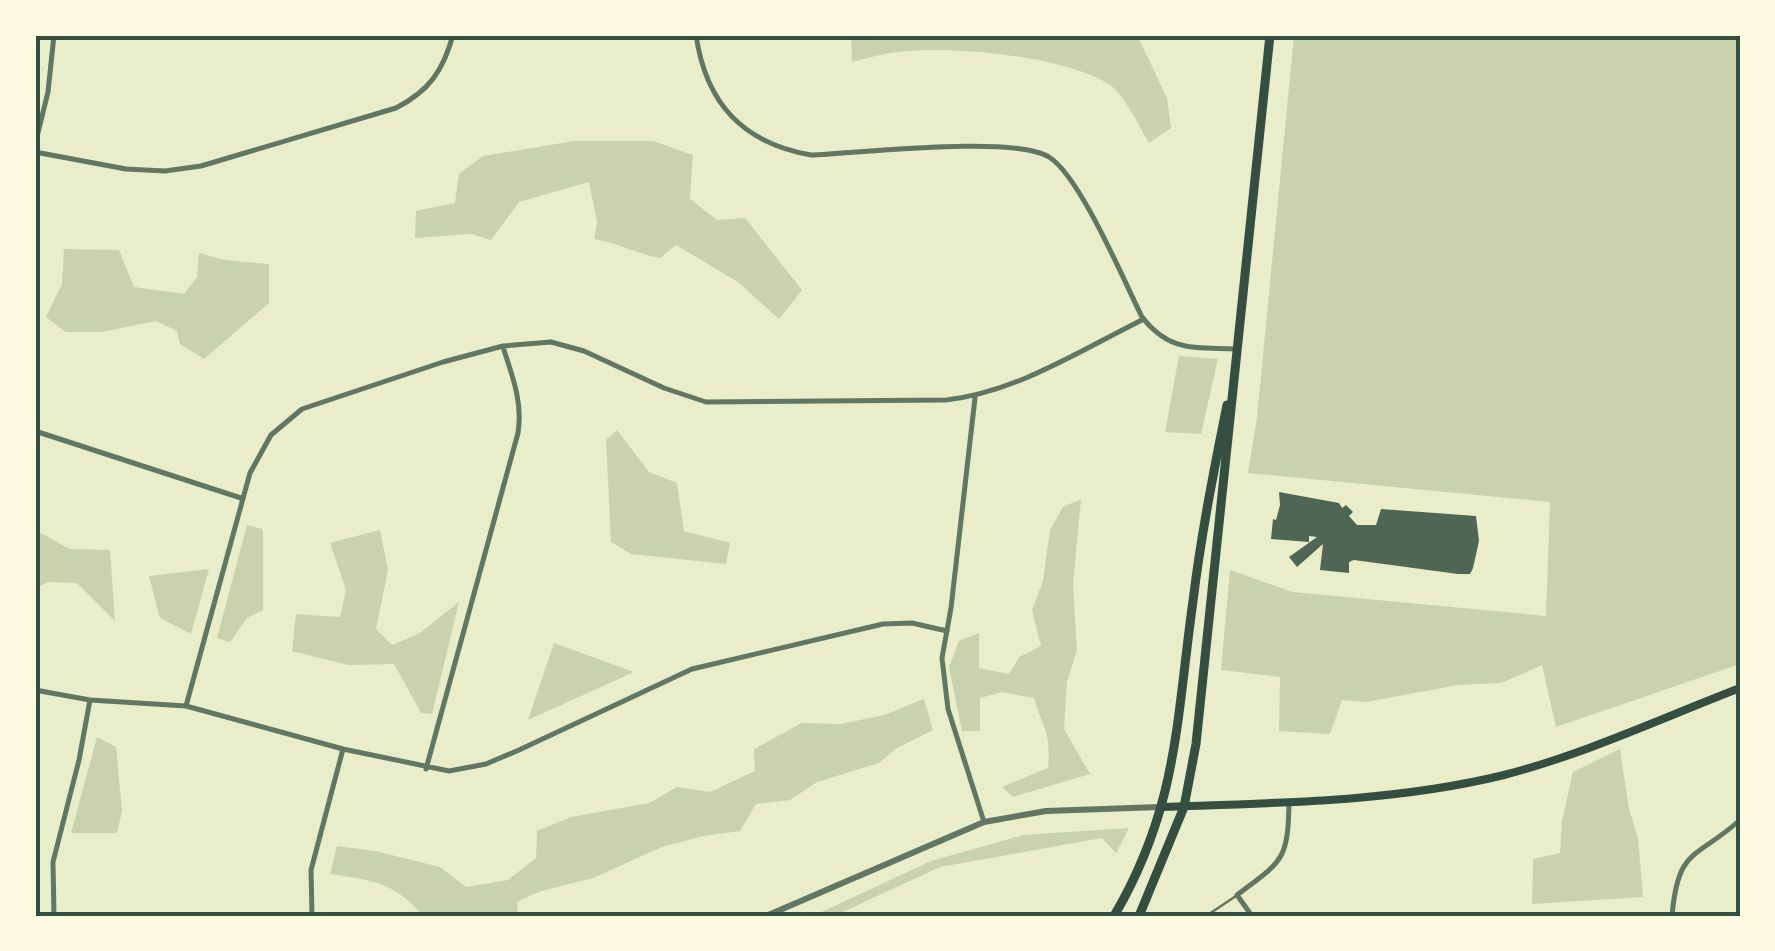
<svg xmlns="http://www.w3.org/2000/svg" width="1775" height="951" font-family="'Alegreya Sans',sans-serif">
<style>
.green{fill:#cad2ad}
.building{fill:#4f6655}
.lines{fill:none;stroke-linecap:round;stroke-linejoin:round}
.service{stroke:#617663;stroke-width:2.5}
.minor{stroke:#617663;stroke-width:5}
.tertiary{stroke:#617663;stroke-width:6}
.secondary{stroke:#344e41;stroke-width:8}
.primary{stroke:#344e41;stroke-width:9}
.neatline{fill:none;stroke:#344e41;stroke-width:4}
</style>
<rect width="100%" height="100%" fill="#e9edc9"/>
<path class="green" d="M851 35H1137L1167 98 1171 128 1149 143C1140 128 1124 94 1110 85 1066 56 949 45 897 52 882 54 867 58 852 62Z
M1294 35H1740V664L1556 727 1542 665 1501 683 1457 685 1367 702 1342 700 1330 734 1279 731 1280 677 1221 670 1230 570 1293 592 1546 616 1550 502 1248 473 1257 417Z
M574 141H653L693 155 690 199 717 220 745 218 802 290 779 319 738 282 676 245 660 258C637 254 618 243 594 239L597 222 589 182 519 202 491 240 471 234 415 238 416 211 455 203 459 174 483 156Z
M64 249 119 250 134 287 184 294 197 277 199 253 225 260 269 264V303L204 359 180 344 177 331 156 321 101 332H66L46 317 62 284Z
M1179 356 1218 359 1201 434 1165 432Z
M617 430 649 472 677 483 684 531 730 543 726 564 631 554 611 542 606 440Z
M1081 499 1073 585 1077 650 1067 682 1064 729 1090 774 1013 797 1002 787 1048 768C1051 732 1044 731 1034 698L1002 692 980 698V731H962L949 667 959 641 979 633V668L1009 674 1019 657 1041 646 1032 610 1043 581 1050 530 1063 507Z
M247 525 263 529V610L247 618 230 642 217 638Z
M35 530 70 549 110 550 115 621 77 583 48 582 35 588Z
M380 530 388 570 376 629 392 645 420 633 459 602 432 714 421 713 394 664 348 665 292 651 296 614 340 617 346 590 330 543Z
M209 569 191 634 160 618 149 576Z
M554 643 634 672 528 720Z
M924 699 933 730 895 749 879 763 817 782 790 800 756 804 740 831 703 836 662 847 593 878 538 892 517 902 518 916H423C395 882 371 880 330 874L337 846 375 851 440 867 466 887 508 880 536 858 537 831 571 817 649 803 677 787 710 792 755 771 754 749 802 723 841 724 884 715Z
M97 737 116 747 122 811 117 833H71Z
M1620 749 1629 809 1638 838 1643 897 1532 904 1533 859 1560 853 1562 821 1573 772Z
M1129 828 1116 853 1102 838 940 867 834 916H813L931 861 1023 835Z"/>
<path class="building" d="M1279 492 1339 503 1342 508 1346 505 1353 512 1349 516 1357 525H1376L1381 509 1476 516 1479 541 1473 568 1470 574H1458L1354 560 1349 562V573L1320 570 1323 544 1297 567 1289 557 1317 537 1309 536V542L1271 539 1273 519 1276 520 1280 505Z"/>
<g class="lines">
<path class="service" d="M1206 916 1236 896"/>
<path class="minor" d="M696 35C706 104 743 143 811 155 860 153 1014 135 1049 157 1080 176 1124 281 1142 317 1170 353 1195 347 1237 349
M35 145 48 92 54 35
M35 152 126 169 165 171 201 166 396 108C429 91 443 71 453 35
M975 398 951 608 942 658 948 709 984 822
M35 431 241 498
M35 690 90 700 186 706 343 749 449 771 486 764 519 750 692 669 883 624 912 623 947 631
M186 706 250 473 271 435 302 409 443 362 503 346 551 342 584 351 664 388 706 402 946 400C1017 392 1081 350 1144 319
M426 769 518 433C523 402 512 375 503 347
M54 916 53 862 79 760 90 700
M312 916 311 870 343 749
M1252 916 1237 895C1282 861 1288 861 1289 803
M1672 916C1678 847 1695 860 1740 820"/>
<path class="tertiary" d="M766 916 984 822 1046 811 1160 807"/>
<path class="secondary" d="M1163 807C1276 803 1394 802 1504 775 1585 754 1662 718 1740 688"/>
<path class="primary" d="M1114 916C1178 807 1176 722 1193 601 1201 535 1214 470 1227 405
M1139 916 1184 807 1196 744 1270 35"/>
</g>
<rect width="1775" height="951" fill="none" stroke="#fefae0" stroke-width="75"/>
<rect x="38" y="38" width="1700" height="876" class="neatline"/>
</svg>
